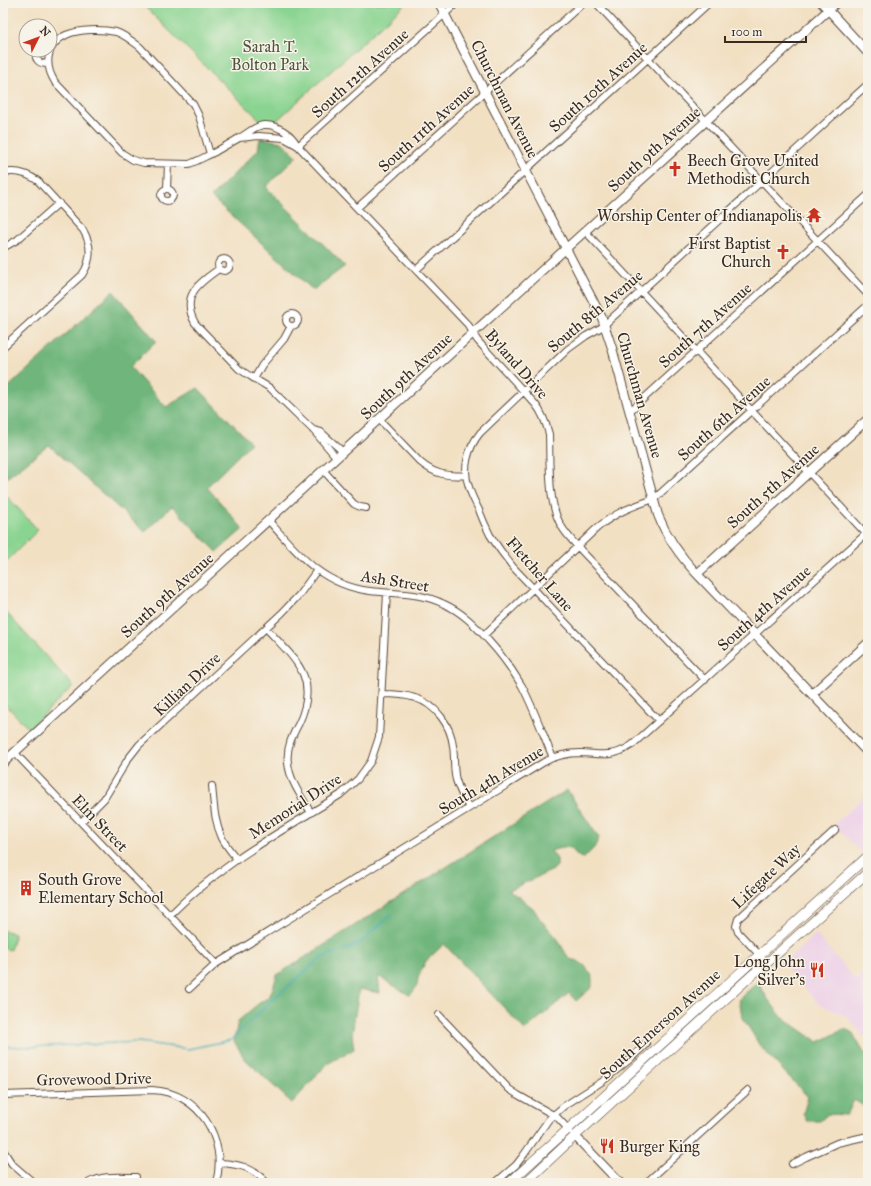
<svg xmlns="http://www.w3.org/2000/svg" width="871" height="1186" font-family="'IM FELL Great Primer',serif">
<style>
.built{fill:#edd0e8}
.green{fill:#8ad491;stroke:#627f58}
.forest{fill:#6fb67b;stroke:#55704c}
.lines{fill:none;stroke-linecap:round;stroke-linejoin:round}
.stream{stroke:#3bacb6;stroke-width:1.5}
.street-casing{stroke:#564537;stroke-width:8}
.secondary-casing{stroke:#564537;stroke-width:10}
.primary-casing{stroke:#564537;stroke-width:10}
.street{stroke:#fff;stroke-width:6}
.secondary{stroke:#fff;stroke-width:8}
.primary{stroke:#fff;stroke-width:9}
.labels{text-anchor:middle;dominant-baseline:central;stroke-width:3;stroke-linejoin:round;paint-order:stroke}
.park-label{font-size:16px;fill:#4f543b;stroke:#f7f3e8}
.street-label{font-size:16px;fill:#3b2a1e;stroke:#f7f3e8}
.poi-label{font-size:16px;fill:#3b2a1e;stroke:#f7f3e8;text-anchor:start}
</style>
<rect width="100%" height="100%" fill="#f7f3e8"/>
<filter id="ink" filterUnits="userSpaceOnUse"><feTurbulence type="fractalNoise" baseFrequency=".025" numOctaves="2"/><feDisplacementMap in="SourceGraphic" scale="8" xChannelSelector="R" yChannelSelector="G"/><feConvolveMatrix kernelMatrix="1 2 1 2 8 2 1 2 1" color-interpolation-filters="sRGB"/></filter>
<filter id="wash" filterUnits="userSpaceOnUse"><feTurbulence type="fractalNoise" baseFrequency=".012" numOctaves="4" result="noise"/><feDisplacementMap in="SourceGraphic" scale="16" xChannelSelector="R" yChannelSelector="G"/><feGaussianBlur stdDeviation="0.9" result="paint"/><feColorMatrix in="noise" values="0 0 0 0 0 0 0 0 0 0 0 0 0 0 0 0 0 1.4 0 .05"/><feComposite in="paint" operator="in"/></filter>
<g filter="url(#wash)">
<rect width="100%" height="100%" fill="#f2e0c3"/>
<path class="built" d="M868 793V845L860 852 834 824Z
M816 934 856 980 868 968V1041L846 1016 819 1004 786 968V961Z"/>
<path class="green" d="M141 3H406L274 123 262 122Z
M3 492 38 530 3 565Z
M3 609 73 686 29 729 3 702Z
M3 930 15 934 10 950 3 948Z"/>
<path class="forest" d="M260 138 282 142 297 156 266 187 345 266 313 290 211 197 258 150Z
M113 291 156 341 130 367 166 407 198 388 251 443 207 487 243 529 217 552 172 506 145 532 49 445 3 481V392Z
M567 790 599 838 594 848 584 858 578 856 569 847 557 849 551 851 557 859V866L553 870 509 890 533 908 540 919 557 938 569 959 578 961 585 966 592 976V987L576 1001 569 993 525 1030 444 944 426 961 418 978 417 986 412 993 409 995 378 976 380 993 359 989 352 1034 354 1049 327 1064 292 1103 245 1059 234 1041 238 1021 258 1004 269 997 273 988 277 975Z
M758 982 767 998 782 1017 818 1042 827 1038 844 1029 852 1032 863 1051 868 1057V1108L854 1100 847 1115 828 1114 820 1121H807L803 1114 808 1097 760 1046 742 1016 739 999Z"/>
<g class="lines">
<path class="stream" d="M3 1046 26 1047 139 1042 188 1049 231 1040 272 1000 321 958 359 944 392 914"/>
</g>
</g>
<g filter="url(#ink)">
<g class="lines">
<g class="street-casing">
<path id="street" d="M596 3 868 295
M37 50C33 59 39 64 48 64
M239 138 259 136 284 138 298 146 469 326 477 340 536 405C543 414 546 423 549 434 550 461 547 504 562 527 566 534 572 540 577 546L705 680
M298 146 457 3
M210 154 199 116 193 104 140 47C132 41 125 35 116 32 102 29 79 29 66 35 46 44 44 65 55 82L122 153 133 160 144 163 189 164C198 161 206 156 215 152 223 147 231 143 239 138 247 134 254 126 264 125 276 124 292 134 297 145
M3 173C16 170 27 173 38 181L83 230C92 245 92 260 82 275L3 347
M167 189 168 164
M161 195a6 6 0 1 1 12 0a6 6 0 1 1-12 0Z
M357 208 583 3
M585 231 868 536
M3 248 17 240 59 203
M218 265a6 6 0 1 1 12 0a6 6 0 1 1-12 0Z
M219 269C199 283 180 296 195 323L239 369 250 376 270 388 275 393 313 430 337 458
M416 270 709 3
M286 320a6 6 0 1 1 12 0a6 6 0 1 1-12 0Z
M254 379 262 365 284 339 291 326
M630 411 868 195
M379 419 420 462C434 474 448 477 466 475
M313 430 321 432 343 452
M323 470 354 504 360 507 366 508
M269 521C298 554 322 585 370 591 395 594 420 592 444 604 462 612 475 625 488 640 501 654 512 669 522 686 534 709 543 734 553 758
M266 628C295 660 320 677 299 723 292 736 286 748 288 763 290 782 302 797 311 813
M484 635 597 528C616 512 631 507 654 499L868 305
M382 694C393 694 404 694 415 698 436 704 451 726 453 746 455 758 453 769 456 780 459 790 464 799 469 808
M659 721 513 567C505 557 497 546 490 535 486 527 482 518 479 510 475 502 471 495 469 487 462 469 468 448 480 433L568 349 586 336 602 327 868 84
M15 753 216 964
M212 786C214 804 214 821 222 838 226 846 232 853 237 859
M81 822 104 799 128 759 139 745 282 613 299 595 317 570
M170 915C219 865 280 832 340 795L358 779 371 761 379 737 387 593
M767 963 738 932 736 926 738 919 835 830
M189 989 216 964 544 762C555 756 568 753 581 753 603 754 612 758 632 745L868 532
M439 1015 509 1089 518 1095 557 1117 570 1131
M3 1095 152 1090C199 1092 228 1139 216 1183
M3 1150 12 1164 34 1183
M219 1163C240 1164 252 1167 267 1183
M792 1164 806 1157 837 1143 868 1136
M88 1183C103 1175 119 1177 136 1177
M495 1183 516 1165 523 1156 549 1119 564 1106 603 1081 628 1061 646 1044
M646 1183 748 1090"/>
</g>
<g class="secondary-casing">
<path id="secondary" d="M439 3 602 318 612 348 658 515C667 538 680 556 697 574L868 753
M822 3 868 53
M697 574 868 419
M812 694 868 643
M3 763 473 333 836 3
M575 1136 620 1183"/>
</g>
<g class="primary-casing">
<path id="primary" d="M509 1183 868 856
M525 1183 575 1136 753 974 767 963 868 872"/>
</g>
<use href="#street" class="street"/>
<use href="#secondary" class="secondary"/>
<use href="#primary" class="primary"/>
</g>
</g>
<defs>
<g id="church-bare" transform="scale(1.2)"><path d="M-1.2-6h2.4v3.5h3.3v2.4h-3.3V6h-2.4V-.1h-3.3v-2.4h3.3Z" fill="#c8321e" stroke="#f7f3e8" stroke-width="2.5" paint-order="stroke"/></g>
<g id="temple-bare" transform="scale(1.2)"><path d="M0-6L5-2H3V0L6.5 2.5H4V6H1.5V3h-3V6H-4V2.5H-6.5L-3 0V-2H-5Z" fill="#c8321e" stroke="#f7f3e8" stroke-width="2.5" paint-order="stroke"/></g>
<g id="building-bare" transform="scale(1.2)"><path d="M-4-6H4V6H1V3H-1V6H-4ZM-2.5-4.3h1.7v1.8h-1.7ZM.8-4.3h1.7v1.8H.8ZM-2.5-1h1.7V.8h-1.7ZM.8-1h1.7V.8H.8Z" fill="#c8321e" stroke="#f7f3e8" stroke-width="2.5" paint-order="stroke"/></g>
<g id="restaurant-bare" transform="scale(1.2)"><path d="M-5-6h1v4h1v-4h1v4h1v-4h1v5L-1.5 .5V6h-2V.5L-5-1ZM5-6V6H3V1.5H1.5Q1.5-4 5-6Z" fill="#c8321e" stroke="#f7f3e8" stroke-width="2.5" paint-order="stroke"/></g>
</defs>
<g fill-rule="evenodd">
<use href="#church-bare" x="675" y="169"/>
<use href="#temple-bare" x="814" y="215"/>
<use href="#church-bare" x="783" y="252"/>
<use href="#building-bare" x="26" y="888"/>
<use href="#restaurant-bare" x="817" y="970"/>
<use href="#restaurant-bare" x="607" y="1146"/>
</g>
<g class="labels">
<g class="park-label">
<text x="270" y="46">Sarah T.<tspan x="270" dy="18">Bolton Park</tspan></text>
</g>
<g class="street-label">
<text transform="translate(360 73) rotate(-42)">South 12th Avenue</text>
<text transform="translate(598 87) rotate(-42)">South 10th Avenue</text>
<text transform="translate(505 99) rotate(63)">Churchman Avenue</text>
<text transform="translate(426 128) rotate(-42)">South 11th Avenue</text>
<text transform="translate(654 149) rotate(-42)">South 9th Avenue</text>
<text transform="translate(595 311) rotate(-40)">South 8th Avenue</text>
<text transform="translate(705 325) rotate(-42)">South 7th Avenue</text>
<text transform="translate(517 364) rotate(49)">Byland Drive</text>
<text transform="translate(406 376) rotate(-43)">South 9th Avenue</text>
<text transform="translate(640 395) rotate(74)">Churchman Avenue</text>
<text transform="translate(724 418) rotate(-42)">South 6th Avenue</text>
<text transform="translate(773 486) rotate(-42)">South 5th Avenue</text>
<text transform="translate(540 574) rotate(49)">Fletcher Lane</text>
<text transform="translate(395 581) rotate(9)">Ash Street</text>
<text transform="translate(167 595) rotate(-42)">South 9th Avenue</text>
<text transform="translate(764 608) rotate(-42)">South 4th Avenue</text>
<text transform="translate(187 684) rotate(-43)">Killian Drive</text>
<text transform="translate(491 780) rotate(-31)">South 4th Avenue</text>
<text transform="translate(295 806) rotate(-33)">Memorial Drive</text>
<text transform="translate(100 823) rotate(46)">Elm Street</text>
<text transform="translate(766 876) rotate(-43)">Lifegate Way</text>
<text transform="translate(660 1024) rotate(-42)">South Emerson Avenue</text>
<text transform="translate(94 1079) rotate(-1)">Grovewood Drive</text>
</g>
<g class="poi-label">
<text x="687" y="160">Beech Grove United<tspan x="687" dy="18">Methodist Church</tspan></text>
<text x="802" y="215" text-anchor="end">Worship Center of Indianapolis</text>
<text x="771" y="243" text-anchor="end">First Baptist<tspan x="771" dy="18">Church</tspan></text>
<text x="38" y="879">South Grove<tspan x="38" dy="18">Elementary School</tspan></text>
<text x="805" y="961" text-anchor="end">Long John<tspan x="805" dy="18">Silver's</tspan></text>
<text x="619" y="1146">Burger King</text>
</g>
</g>
<rect width="871" height="1186" fill="none" stroke="#f7f3e8" stroke-width="16"/>
<g transform="translate(38 38) rotate(48)"><circle r="19" fill="#f7f3e8" stroke="#aca397"/>
<path d="M0-3L7 15L0 10L-7 15Z" fill="#c8321e"/>
<text y="-6" font-size="11" font-weight="bold" text-anchor="middle" fill="#3b2a1e">N</text>
</g>
<path d="M725 36v6h81v-6" fill="none" stroke="#3b2a1e" stroke-width="2"/>
<text x="731" y="36" font-size="12" fill="#3b2a1e" stroke="#f7f3e8" stroke-width="3" paint-order="stroke">100 m</text>
</svg>
